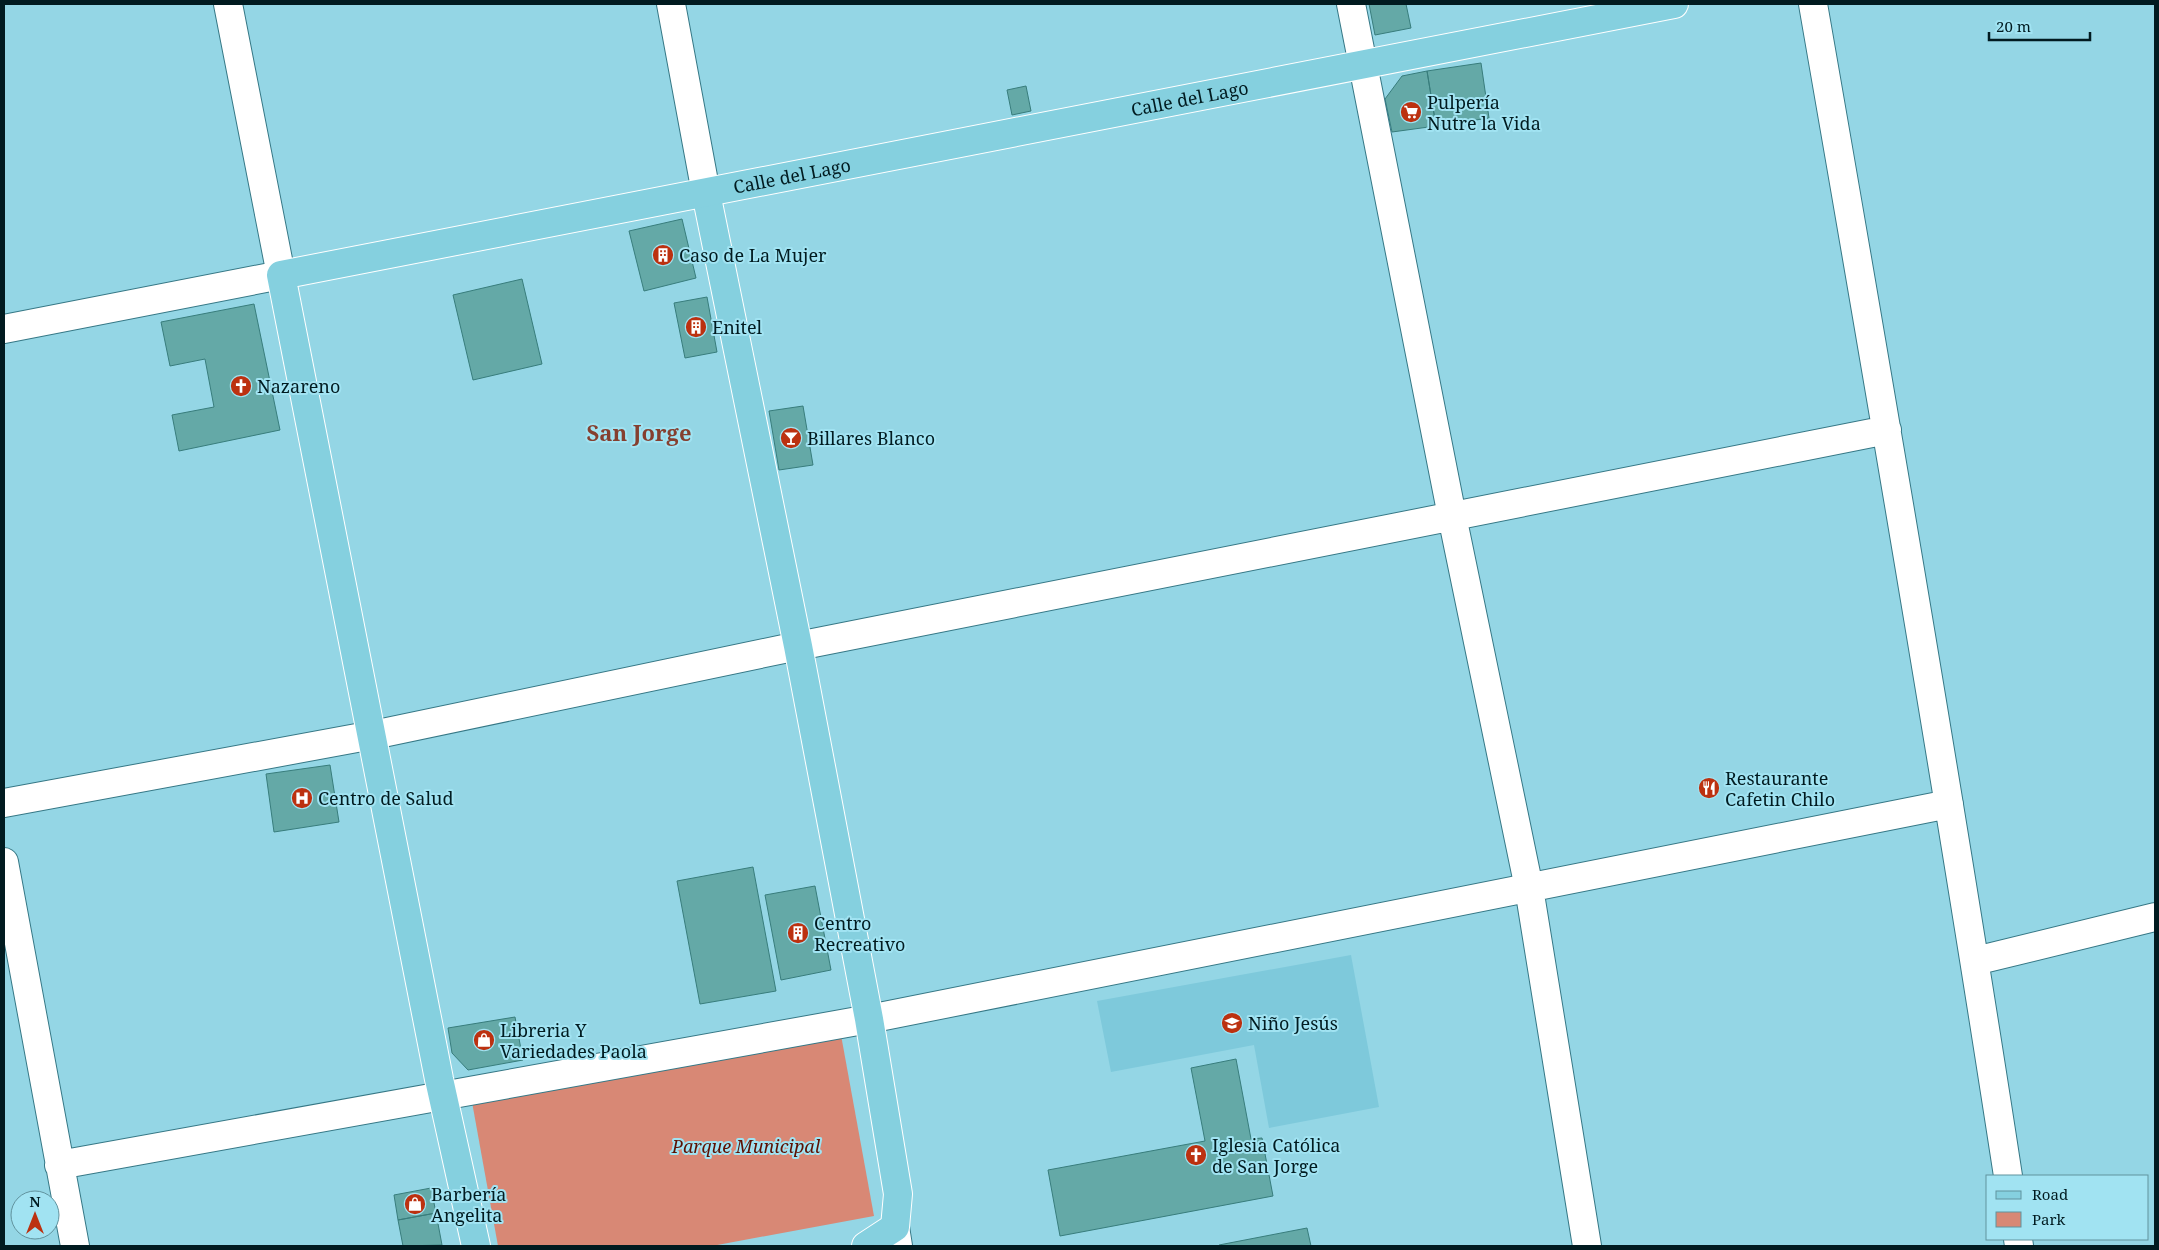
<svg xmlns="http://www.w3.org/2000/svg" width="2159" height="1250" font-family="'Noto Serif',serif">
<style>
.built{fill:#7ec9db}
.green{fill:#d88875}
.building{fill:#64a9a7;stroke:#387d7c}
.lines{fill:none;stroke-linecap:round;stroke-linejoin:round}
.minor-casing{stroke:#367886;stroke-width:30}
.major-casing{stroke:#fff;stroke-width:30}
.minor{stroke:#fff;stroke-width:28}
.major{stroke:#85d0df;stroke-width:28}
.labels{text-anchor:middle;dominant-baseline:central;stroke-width:4;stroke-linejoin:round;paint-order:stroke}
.street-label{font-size:18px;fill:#011b20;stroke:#a1e3f2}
.poi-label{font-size:18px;fill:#011b20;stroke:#a1e3f2;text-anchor:start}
.park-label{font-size:18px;font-style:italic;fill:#5d1001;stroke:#a1e3f2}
.district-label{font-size:22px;font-weight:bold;fill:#853f2f;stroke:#a1e3f2}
</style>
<rect width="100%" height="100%" fill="#94d6e5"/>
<path class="built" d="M1351 955 1379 1107 1269 1128 1254 1045 1111 1072 1097 1001Z"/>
<path class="green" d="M841 1035 874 1216 712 1246H498L472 1102Z"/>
<path class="building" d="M1369 4H1406L1411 28 1375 35Z
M1481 63 1489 118 1436 126 1427 71Z
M1427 71 1436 126 1392 132 1385 99 1402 76Z
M1026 86 1031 111 1012 115 1007 90Z
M682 219 696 278 644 291 629 231Z
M522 279 542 364 473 380 453 295Z
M707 297 717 352 685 358 674 303Z
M254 304 280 430 179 451 172 415 214 407 205 359 170 366 161 322Z
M803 406 813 465 779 470 769 411Z
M330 765 339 822 274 832 266 774Z
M753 867 776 991 700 1004 677 881Z
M815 886 831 970 781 980 765 895Z
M515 1017 523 1060 468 1070 452 1053 448 1028Z
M1236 1059 1251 1139 1262 1138 1273 1196 1060 1236 1048 1170 1205 1141 1191 1068Z
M431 1188 436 1213 398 1220 394 1195Z
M436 1213 442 1245 403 1246 398 1220Z
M1307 1228 1311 1246H1219V1245Z"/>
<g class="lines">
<g class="minor-casing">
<path id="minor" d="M671 4 706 193
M1351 4 1452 516 1529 888 1587 1246
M1813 4C1881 394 1948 785 2008 1176
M4 329 281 275 228 4
M4 803 373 735 798 646 1887 430
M4 862 75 1246
M1975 961 2155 917
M59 1165 869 1019 1949 804
M895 1227 898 1246
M2018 1239 2019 1246"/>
</g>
<g class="major-casing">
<g id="major">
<path d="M706 193 798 646 869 1019 898 1194 895 1227 866 1246"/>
<path id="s1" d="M476 1246 439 1079 281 275 1674 4"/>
</g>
</g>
<use href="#minor" class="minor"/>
<use href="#major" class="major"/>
</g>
<defs>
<g id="supermarket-disc" transform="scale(1.125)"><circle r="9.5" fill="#bc3110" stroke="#a1e3f2"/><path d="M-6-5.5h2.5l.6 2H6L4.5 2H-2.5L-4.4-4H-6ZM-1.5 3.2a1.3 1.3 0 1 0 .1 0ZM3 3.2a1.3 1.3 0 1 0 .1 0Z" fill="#fff"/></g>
<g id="building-disc" transform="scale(1.125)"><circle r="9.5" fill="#bc3110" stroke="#a1e3f2"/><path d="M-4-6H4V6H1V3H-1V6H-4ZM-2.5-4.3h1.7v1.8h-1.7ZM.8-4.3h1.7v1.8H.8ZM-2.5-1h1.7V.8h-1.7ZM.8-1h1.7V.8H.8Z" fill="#fff"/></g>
<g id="church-disc" transform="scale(1.125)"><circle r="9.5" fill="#bc3110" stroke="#a1e3f2"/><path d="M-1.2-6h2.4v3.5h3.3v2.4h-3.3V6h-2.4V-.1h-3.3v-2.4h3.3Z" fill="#fff"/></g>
<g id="bar-disc" transform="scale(1.125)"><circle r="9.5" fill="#bc3110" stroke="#a1e3f2"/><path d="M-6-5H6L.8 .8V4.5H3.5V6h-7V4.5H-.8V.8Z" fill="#fff"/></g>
<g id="restaurant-disc" transform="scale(1.125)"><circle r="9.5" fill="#bc3110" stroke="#a1e3f2"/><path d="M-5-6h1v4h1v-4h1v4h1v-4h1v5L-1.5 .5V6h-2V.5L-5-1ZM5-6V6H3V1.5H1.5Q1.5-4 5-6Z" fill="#fff"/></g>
<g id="hospital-disc" transform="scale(1.125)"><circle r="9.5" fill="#bc3110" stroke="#a1e3f2"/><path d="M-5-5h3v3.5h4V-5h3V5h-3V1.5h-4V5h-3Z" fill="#fff"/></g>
<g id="school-disc" transform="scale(1.125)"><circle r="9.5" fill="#bc3110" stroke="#a1e3f2"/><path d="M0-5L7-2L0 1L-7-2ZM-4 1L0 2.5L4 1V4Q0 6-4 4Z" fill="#fff"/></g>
<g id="shop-disc" transform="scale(1.125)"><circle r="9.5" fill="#bc3110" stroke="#a1e3f2"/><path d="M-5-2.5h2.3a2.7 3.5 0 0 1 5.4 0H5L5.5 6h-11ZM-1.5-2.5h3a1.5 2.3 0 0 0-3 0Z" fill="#fff"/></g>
</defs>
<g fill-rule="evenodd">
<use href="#supermarket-disc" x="1411" y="112"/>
<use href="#building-disc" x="663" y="255"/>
<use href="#building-disc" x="696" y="327"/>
<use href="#church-disc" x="241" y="386"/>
<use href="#bar-disc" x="791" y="438"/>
<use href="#restaurant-disc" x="1709" y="788"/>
<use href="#hospital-disc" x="302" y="798"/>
<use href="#building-disc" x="798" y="933"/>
<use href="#school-disc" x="1232" y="1023"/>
<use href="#shop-disc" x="484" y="1040"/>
<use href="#church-disc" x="1196" y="1155"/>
<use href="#shop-disc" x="415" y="1204"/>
</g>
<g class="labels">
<g class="street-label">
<text stroke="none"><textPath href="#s1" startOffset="1916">Calle del Lago</textPath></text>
<text stroke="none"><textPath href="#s1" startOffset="1511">Calle del Lago</textPath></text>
</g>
<g class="poi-label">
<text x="1427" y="102">Pulpería<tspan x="1427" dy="21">Nutre la Vida</tspan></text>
<text x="679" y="255">Caso de La Mujer</text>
<text x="712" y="327">Enitel</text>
<text x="257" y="386">Nazareno</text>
<text x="807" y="438">Billares Blanco</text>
<text x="1725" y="778">Restaurante<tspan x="1725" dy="21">Cafetin Chilo</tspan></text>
<text x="318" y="798">Centro de Salud</text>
<text x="814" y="923">Centro<tspan x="814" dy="21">Recreativo</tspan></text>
<text x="1248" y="1023">Niño Jesús</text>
<text x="500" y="1030">Libreria Y<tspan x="500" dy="21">Variedades Paola</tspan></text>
<text x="1212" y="1145">Iglesia Católica<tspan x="1212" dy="21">de San Jorge</tspan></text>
<text x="431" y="1194">Barbería<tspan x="431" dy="21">Angelita</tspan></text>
</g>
<g class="park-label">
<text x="746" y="1146">Parque Municipal</text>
</g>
<g class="district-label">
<text x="639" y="432">San Jorge</text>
</g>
</g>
<rect width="2159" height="1250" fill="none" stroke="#011b20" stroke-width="10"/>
<rect x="1986" y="1175" width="162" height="65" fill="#a1e3f2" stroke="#61939e"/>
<rect x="1996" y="1191" width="25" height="8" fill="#85d0df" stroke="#61939e"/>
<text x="2032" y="1200" font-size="15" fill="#011b20">Road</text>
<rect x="1996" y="1212" width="25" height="15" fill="#d88875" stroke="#61939e"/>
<text x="2032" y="1225" font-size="15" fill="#011b20">Park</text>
<g transform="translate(35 1215)"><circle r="24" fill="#a1e3f2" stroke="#61939e"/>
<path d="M0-4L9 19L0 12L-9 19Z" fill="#bc3110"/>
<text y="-8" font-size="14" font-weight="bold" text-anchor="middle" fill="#011b20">N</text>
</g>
<path d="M1989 32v8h101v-8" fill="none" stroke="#011b20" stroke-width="2.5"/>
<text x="1996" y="32" font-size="15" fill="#011b20" stroke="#a1e3f2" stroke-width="4" paint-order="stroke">20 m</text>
</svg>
